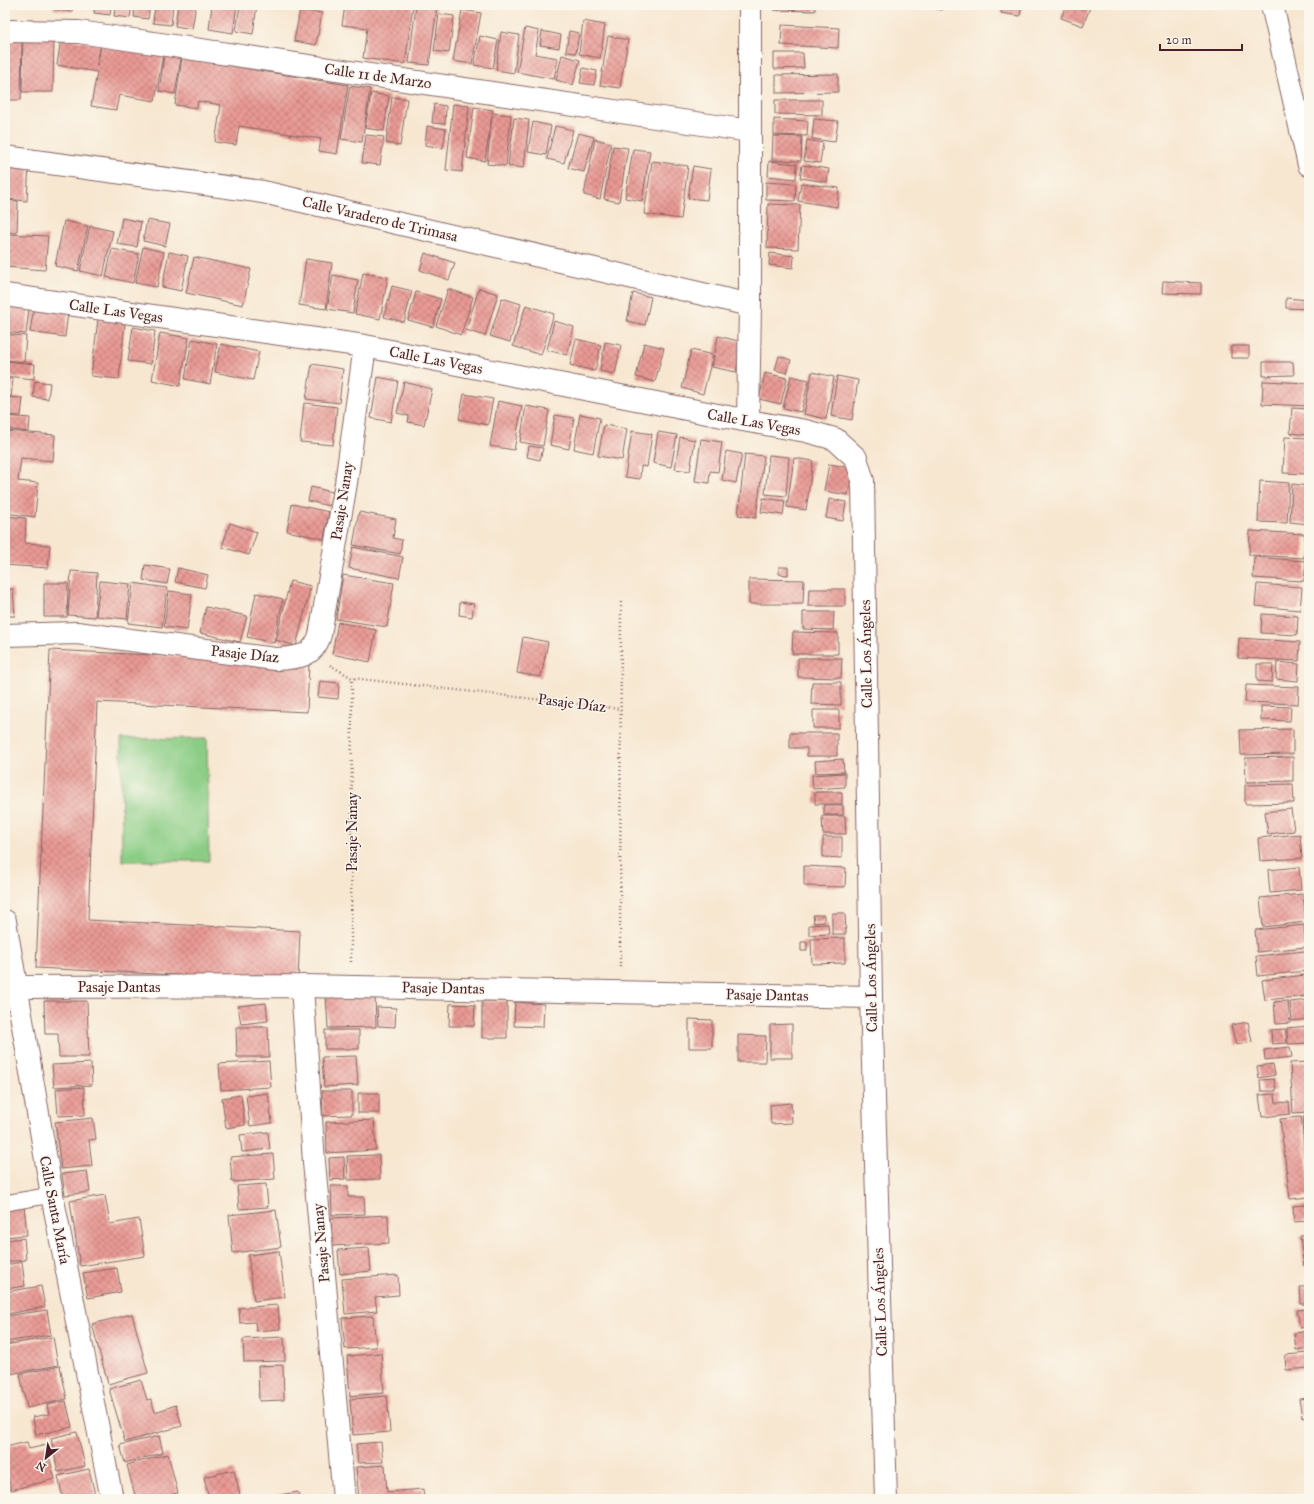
<svg xmlns="http://www.w3.org/2000/svg" width="1314" height="1504" font-family="'IM FELL Great Primer',serif">
<style>
.grass{fill:#8bcd85;stroke:#6a7658}
.building{fill:url(#building-cross-hatch)}
.lines{fill:none;stroke-linecap:round;stroke-linejoin:round}
.service-casing{stroke:#876565;stroke-width:17}
.minor-casing{stroke:#876565;stroke-width:24}
.path{stroke:#876565;stroke-width:2.5;stroke-dasharray:1 3;stroke-linecap:butt}
.service{stroke:#fff;stroke-width:15}
.minor{stroke:#fff;stroke-width:22}
.labels{text-anchor:middle;dominant-baseline:central;stroke-width:3;stroke-linejoin:round;paint-order:stroke}
.street-label{font-size:15px;fill:#4a1f2b;stroke:#fbf7ec}
</style>
<defs>
<pattern id="building-cross-hatch" width="8" height="8" patternUnits="userSpaceOnUse"><rect width="8" height="8" fill="#e99a94"/><path d="M0 0l8 8M0 8l8-8" fill="none" stroke="#bf7d79"/></pattern>
</defs>
<rect width="100%" height="100%" fill="#fbf7ec"/>
<filter id="ink" filterUnits="userSpaceOnUse"><feTurbulence type="fractalNoise" baseFrequency=".025" numOctaves="2"/><feDisplacementMap in="SourceGraphic" scale="8" xChannelSelector="R" yChannelSelector="G"/><feConvolveMatrix kernelMatrix="1 2 1 2 8 2 1 2 1" color-interpolation-filters="sRGB"/></filter>
<filter id="wash" filterUnits="userSpaceOnUse"><feTurbulence type="fractalNoise" baseFrequency=".012" numOctaves="4" result="noise"/><feDisplacementMap in="SourceGraphic" scale="16" xChannelSelector="R" yChannelSelector="G"/><feGaussianBlur stdDeviation="0.9" result="paint"/><feColorMatrix in="noise" values="0 0 0 0 0 0 0 0 0 0 0 0 0 0 0 0 0 1.4 0 .05"/><feComposite in="paint" operator="in"/></filter>
<g filter="url(#wash)">
<rect width="100%" height="100%" fill="#f7e7d1"/>
<path class="grass" d="M207 738 209 861H122L121 739Z"/>
<g id="blocks">
<path class="building" d="M54 5H73L72 12 53 9Z
M95 5H111L110 15 94 13Z
M115 5H132L130 18 114 16Z
M135 5H150L148 19 134 17Z
M155 5H173L171 25 153 23Z
M178 5H196L192 29 175 26Z
M212 5H237L233 33 209 29Z
M240 5H257L253 34 236 31Z
M345 5H413L405 64 363 58 367 28 342 25Z
M416 5 437 7 429 65 409 63Z
M774 5H815V11L774 10Z
M908 5H923V8L908 7Z
M930 5H943L942 10 929 7Z
M1003 5H1022L1020 16 1001 13Z
M1066 5H1091L1083 26 1061 18Z
M300 10 322 13 316 45 294 41Z
M462 10 481 13 472 64 453 61Z
M439 14 454 16 449 53 434 51Z
M583 21 605 25 600 58 579 54Z
M782 25 839 28 838 48 781 45Z
M525 28 539 31 535 54 558 58 554 79 517 72Z
M5 30H22L21 100H5Z
M23 31 54 32 53 92H22Z
M542 31 561 35 559 48 540 45Z
M569 31 579 33 576 53 566 52Z
M501 32 519 35 514 73 496 70Z
M480 36 498 40 493 68 474 65Z
M608 36 628 40 620 88 600 85Z
M61 38 101 44 97 65 101 45 163 55 155 101 119 95 116 110 91 106 97 72 57 65Z
M774 53H803L804 68 774 69Z
M164 55 181 58 175 94 159 91Z
M562 55 580 60 573 85 556 80Z
M182 58 348 85 337 154 319 151 321 139 239 126 236 145 215 142 221 105 198 101 197 108 175 105Z
M583 68 597 71 594 85 580 83Z
M838 74V92L776 93V75Z
M350 86 370 89 362 142 341 139Z
M371 93 389 96 384 131 365 128Z
M392 97 407 99 400 146 386 143Z
M775 100H822V115L775 114Z
M434 104 446 106 445 124 432 123Z
M453 104 469 106 462 172 446 170Z
M474 107 493 110 492 113 511 115 506 166 487 164 492 115 485 161 467 158Z
M514 118 529 120 524 168 508 166Z
M774 119 808 121 807 136 774 135Z
M814 119 838 121 835 142 812 139Z
M533 122 551 126 546 155 528 152Z
M427 126 446 129 443 148 425 145Z
M555 126 573 130 564 163 547 159Z
M578 133 594 137 584 172 568 168Z
M366 135 384 137 380 165 362 163Z
M773 136 802 137 801 161 772 160Z
M595 139 611 143 600 199 584 195Z
M807 140 823 143 820 163 804 161Z
M613 146 628 148 619 202 604 199Z
M633 149 650 151 642 201 625 198Z
M5 161 29 163 27 201 5 199Z
M652 161 688 166 681 219 644 214Z
M769 161 797 164 796 179 768 176Z
M802 165 829 169 827 182 800 178Z
M693 166 711 169 707 200 688 198Z
M766 182 796 184 795 201 766 200Z
M801 183 839 188 837 207 798 201Z
M5 200 18 201 17 233 5 232Z
M768 204 800 205 798 249 767 248Z
M122 218 141 222 137 247 117 244Z
M147 220 170 224 165 246 143 241Z
M64 221 88 226 78 271 55 266Z
M90 226 113 231 103 276 80 271Z
M5 234 48 236 45 270 5 267Z
M143 247 164 252 157 287 135 283Z
M112 249 139 254 133 283 106 277Z
M169 252 188 256 181 291 162 287Z
M425 253 455 263 449 280 420 270Z
M770 253 794 256 793 268 769 265Z
M194 257 251 269 243 305 186 293Z
M306 259 332 263 326 309 299 305Z
M363 273 388 277 380 319 355 314Z
M333 275 358 280 353 313 327 309Z
M1163 281 1201 283V294L1162 293Z
M392 286 412 291 404 322 384 317Z
M479 288 498 294 485 336 466 330Z
M448 289 473 297 461 335 436 326Z
M416 292 441 299 433 327 408 320Z
M633 293 651 297 645 325 627 321Z
M502 298 521 304 510 342 490 336Z
M1286 298 1309 300V309L1286 308Z
M5 305 29 308 26 334 5 332Z
M526 305 554 314 541 355 513 346Z
M34 307 68 312 65 337 30 332Z
M98 319 125 323 119 379 91 376Z
M554 321 574 327 567 355 547 350Z
M133 327 155 331 151 364 128 361Z
M160 333 189 338 180 386 152 380Z
M5 334 26 336 24 362 5 360Z
M718 336 742 342 736 372 712 367Z
M192 339 217 344 210 384 185 379Z
M576 339 601 345 595 371 570 365Z
M605 342 621 345 615 374 600 371Z
M644 343 664 348 655 382 636 377Z
M221 344 259 352 253 380 215 372Z
M1231 346H1249V358H1231Z
M691 350 713 355 703 394 682 388Z
M779 356 791 360 787 373 775 370Z
M5 361 35 364 34 379 5 376Z
M1263 362H1293L1294 375 1263 376Z
M312 364 343 369 339 403 306 399Z
M812 372 834 377 826 419 804 414Z
M765 373 787 378 781 404 759 399Z
M791 376 809 380 801 412 783 408Z
M837 376 858 380 852 420 831 416Z
M378 377 398 381 391 422 371 418Z
M5 378 13 379 11 397 5 396Z
M35 381 50 383 48 399 33 397Z
M1263 381 1309 383V406L1262 404Z
M404 382 432 389 424 425 408 422 409 416 397 413Z
M464 394 493 399 488 425 459 419Z
M5 397 23 398 21 416 5 415Z
M498 401 522 406 514 450 490 446Z
M304 403 337 407 333 445 300 442Z
M526 406 549 410 543 446 520 442Z
M1292 408 1309 409V435L1290 433Z
M580 414 600 418 593 453 574 449Z
M555 415 574 418 569 449 550 445Z
M5 416 30 418 29 432 5 429Z
M604 425 627 429 622 460 598 456Z
M5 431 55 435 53 461 21 458 18 481 38 483 35 517 5 513Z
M632 431 652 434 647 467 641 466 640 479 625 477Z
M658 432 677 435 671 467 653 463Z
M680 437 695 440 690 471 675 469Z
M1285 437 1309 438V474L1283 473Z
M701 439 722 442 718 472 710 471 709 483 695 481Z
M529 446 543 448 540 460 527 457Z
M726 451 742 454 736 483 722 480Z
M745 454 764 456 756 518 738 515Z
M769 455 789 457 786 496 765 494Z
M794 458 813 461 806 510 787 507Z
M829 464 853 468 848 495 824 491Z
M1260 481 1289 483 1287 523 1258 522Z
M1292 484 1309 486 1308 524 1290 522Z
M311 487 332 492 329 506 308 501Z
M763 498 785 501 783 515 761 512Z
M829 499 846 502 843 521 826 518Z
M292 504 329 512 324 539 287 531Z
M359 512 396 519 393 538 402 540 400 554 353 545Z
M5 516 26 518 25 543 50 545 48 568 5 565Z
M230 523 257 532 249 555 222 547Z
M1250 531 1305 534 1304 558 1249 555Z
M353 547 403 557 399 578 349 568Z
M1254 557 1306 561 1304 581 1253 578Z
M145 565 170 569 167 584 143 580Z
M779 567H788V575L779 574Z
M178 568 208 575 205 588 175 582Z
M71 571 97 573 95 617 68 615Z
M343 575 394 583 387 627 336 619Z
M749 579 804 580 803 604H749Z
M100 581 130 584 127 619 96 616Z
M290 581 311 586 296 646 276 640Z
M44 583H68L67 617H44Z
M133 583 167 588 162 627 128 623Z
M1257 584 1302 587 1300 610 1255 606Z
M5 589H13L15 616H5Z
M809 589H845V606H808Z
M169 591 192 594 187 630 164 627Z
M256 593 283 599 274 643 247 637Z
M460 602 474 604 472 617 459 615Z
M206 607 247 616 240 642 200 633Z
M803 612H834L833 630 803 629Z
M1262 614 1298 616 1297 635 1261 633Z
M338 622 376 630 370 662 332 654Z
M793 632 838 633V654H792Z
M523 637 548 642 541 677 517 673Z
M1239 638 1300 642 1299 661 1238 658Z
M50 650 309 663 307 712 97 702 88 920 300 931 298 981 36 968Z
M798 658H842L841 678 798 677Z
M1277 662 1299 664 1298 681 1276 679Z
M1257 664H1273L1272 682 1257 681Z
M320 681 339 683 338 699 318 697Z
M812 682H841V705L811 704Z
M1246 685 1299 687 1298 704 1245 702Z
M1261 706 1291 707 1290 721 1261 720Z
M813 710H839V728H813Z
M1293 729V754L1241 755 1240 730Z
M790 733H837V756H807V748H790Z
M1293 757V781L1246 782 1245 758Z
M843 759 844 772 816 773 815 761Z
M845 773V787L813 789 812 775Z
M1293 784 1294 803 1245 804V785Z
M815 792H842V804H815Z
M824 805H843V815H824Z
M1291 809 1294 831 1268 834 1265 812Z
M822 816H845L846 834H823Z
M1300 834 1302 858 1260 861 1258 838Z
M823 837H842V858L823 857Z
M804 866 846 868 845 887 804 886Z
M1299 867 1301 890 1270 893 1268 870Z
M1303 894 1306 922 1263 927 1260 898Z
M832 913H845L846 934H832Z
M813 915H824V922L814 923Z
M828 924 829 934 809 935V925Z
M1304 925 1306 947 1257 952 1255 930Z
M845 938V963L812 964 811 939Z
M801 942H807V951H801Z
M1305 951 1307 971 1258 976 1256 956Z
M1306 975 1308 996 1265 1000 1262 980Z
M375 992 376 1027 328 1028 326 994Z
M1309 1000V1019L1292 1021 1290 1002Z
M44 1001H87L89 1057H59L58 1034H45Z
M482 1001H507V1038H482Z
M1288 1001 1290 1023 1276 1024 1274 1002Z
M515 1002 544 1004 543 1027 514 1026Z
M266 1003 268 1021 241 1024 238 1006Z
M450 1004 475 1005 474 1026H449Z
M377 1007 396 1008 395 1027 378 1026Z
M689 1019 712 1020V1048H689Z
M1248 1022 1252 1042 1236 1045 1231 1025Z
M792 1024V1058H770V1025Z
M1309 1026V1043L1288 1044 1287 1028Z
M236 1027H268L269 1057H237Z
M1285 1029 1287 1043 1272 1044 1271 1030Z
M325 1030H359V1049H325Z
M738 1035 766 1036 765 1062H738Z
M1290 1047 1292 1057 1265 1060 1264 1050Z
M356 1056 358 1085 324 1087 322 1057Z
M269 1061 271 1087 221 1090 219 1064Z
M1309 1062V1112L1293 1113 1290 1063Z
M91 1063 92 1085 54 1087 52 1065Z
M1273 1064 1275 1075 1259 1078 1257 1066Z
M1274 1079 1276 1091H1261L1260 1080Z
M84 1087 85 1115 58 1116 56 1089Z
M322 1091H352V1115L323 1116Z
M268 1093 272 1123 250 1126 246 1096Z
M358 1093H379V1113H358Z
M1275 1094 1276 1103 1289 1102 1290 1114 1262 1117 1259 1095Z
M241 1095 245 1125 226 1128 222 1098Z
M791 1103 792 1123 771 1124 770 1105Z
M1309 1116V1158H1308L1303 1117Z
M1301 1117 1309 1179V1197L1290 1199 1280 1119Z
M93 1118 96 1139 89 1140 92 1166 61 1169 55 1122Z
M374 1120 376 1150 327 1153 326 1122Z
M268 1132 270 1149 242 1152 240 1135Z
M273 1154 275 1179 232 1182 230 1157Z
M379 1155 380 1179 348 1180 347 1156Z
M344 1157 345 1179 330 1180 329 1158Z
M87 1171 90 1192 65 1195 62 1174Z
M266 1184 268 1207 239 1209 237 1186Z
M331 1186H348V1197H364L365 1214 332 1215Z
M105 1195 110 1224 139 1219 145 1256 80 1266 70 1201Z
M1306 1205 1307 1221 1294 1222 1293 1206Z
M24 1206 27 1235 5 1237V1208Z
M276 1210 281 1247 233 1253 229 1215Z
M388 1215 389 1243 332 1246 331 1218Z
M1309 1235V1265L1304 1266 1300 1236Z
M24 1238 26 1260 5 1262V1240Z
M369 1248 371 1271 340 1274 338 1250Z
M279 1251 285 1297 254 1301 248 1255Z
M22 1262 25 1286 5 1289V1265Z
M117 1268 121 1292 88 1298 83 1273Z
M398 1275 399 1295 375 1297 377 1311 345 1314 342 1279Z
M41 1286 45 1307 7 1314 5 1292Z
M1300 1287H1309V1304H1301Z
M278 1305 280 1329 256 1331 255 1322 240 1323 239 1308Z
M1309 1309V1327L1300 1328 1297 1310Z
M47 1310 51 1335 5 1342V1316Z
M132 1314 148 1373 108 1384 92 1324Z
M373 1316 376 1347 345 1349 342 1318Z
M1309 1331V1348L1296 1350 1294 1333Z
M53 1337 58 1365 5 1375V1345Z
M284 1337 285 1361 244 1362 243 1339Z
M381 1353 384 1393 350 1396 347 1356Z
M1309 1353V1368L1286 1370 1285 1355Z
M283 1365 284 1400 259 1401 258 1366Z
M60 1366 67 1399 27 1408 20 1374Z
M141 1380 147 1400 151 1399 155 1412 176 1405 182 1426 125 1442 109 1389Z
M387 1396 390 1432 353 1435 350 1399Z
M1309 1398V1416L1302 1417 1299 1399Z
M66 1401 72 1427 36 1435 33 1417 49 1414 47 1405Z
M77 1432 85 1466 58 1472 51 1438Z
M159 1436 163 1453 125 1463 120 1445Z
M27 1442 29 1449 46 1445 55 1479 11 1490 5 1463V1447Z
M381 1442 383 1462 358 1463 356 1444Z
M168 1454 178 1493 173 1494 174 1499H136L127 1465Z
M385 1465 387 1492 423 1489 424 1499H359L356 1467Z
M89 1469 96 1499H63L58 1476Z
M234 1470 240 1495 224 1499H209L204 1477Z
M298 1492 300 1499H274V1496Z"/>
</g>
</g>
<g filter="url(#ink)">
<use href="#blocks" fill-opacity="0" stroke="#876565" stroke-width="1"/>
<g class="lines">
<g class="service-casing">
<path id="service" d="M5 1203 52 1195"/>
</g>
<g class="minor-casing">
<path id="minor" d="M1272 5 1309 165
M5 31 79 32 750 131
M5 157 263 192 750 305
M5 295 365 346 748 421 806 431 835 439 856 458 863 481 871 997 886 1499
M748 421 750 305V5
M5 635 77 633 275 659C296 658 313 658 320 635L346 483 365 346
M5 921 52 1195 112 1499
M302 986 314 1162 344 1499
M15 987 302 986 871 997"/>
</g>
<path class="path" d="M330 665 352 678 621 709
M351 962 352 678
M620 967 621 599"/>
<use href="#service" class="service"/>
<use href="#minor" class="minor"/>
</g>
</g>
<g class="labels">
<g class="street-label">
<text transform="translate(378 76) rotate(8)">Calle 11 de Marzo</text>
<text transform="translate(380 219) rotate(13)">Calle Varadero de Trimasa</text>
<text transform="translate(116 311) rotate(8)">Calle Las Vegas</text>
<text transform="translate(436 360) rotate(11)">Calle Las Vegas</text>
<text transform="translate(754 422) rotate(10)">Calle Las Vegas</text>
<text transform="translate(342 501) rotate(-81)">Pasaje Nanay</text>
<text transform="translate(245 654) rotate(6)">Pasaje Díaz</text>
<text transform="translate(866 654) rotate(-91)">Calle Los Ángeles</text>
<text transform="translate(572 703) rotate(7)">Pasaje Díaz</text>
<text transform="translate(352 832) rotate(-90)">Pasaje Nanay</text>
<text transform="translate(871 978) rotate(-91)">Calle Los Ángeles</text>
<text x="119" y="987">Pasaje Dantas</text>
<text transform="translate(443 988) rotate(1)">Pasaje Dantas</text>
<text transform="translate(767 995) rotate(1)">Pasaje Dantas</text>
<text transform="translate(55 1210) rotate(79)">Calle Santa María</text>
<text transform="translate(321 1243) rotate(-95)">Pasaje Nanay</text>
<text transform="translate(880 1302) rotate(-92)">Calle Los Ángeles</text>
</g>
</g>
<rect width="1314" height="1504" fill="none" stroke="#fbf7ec" stroke-width="20"/>
<g transform="translate(46 1458) rotate(210)" stroke="#fbf7ec" stroke-width="3" paint-order="stroke">
<path d="M0-3L7 15L0 10L-7 15Z" fill="#4a1f2b"/>
<text y="-6" font-size="11" font-weight="bold" text-anchor="middle" fill="#4a1f2b">N</text>
</g>
<path d="M1160 44v6h82v-6" fill="none" stroke="#4a1f2b" stroke-width="2"/>
<text x="1166" y="44" font-size="12" fill="#4a1f2b" stroke="#fbf7ec" stroke-width="3" paint-order="stroke">20 m</text>
</svg>
